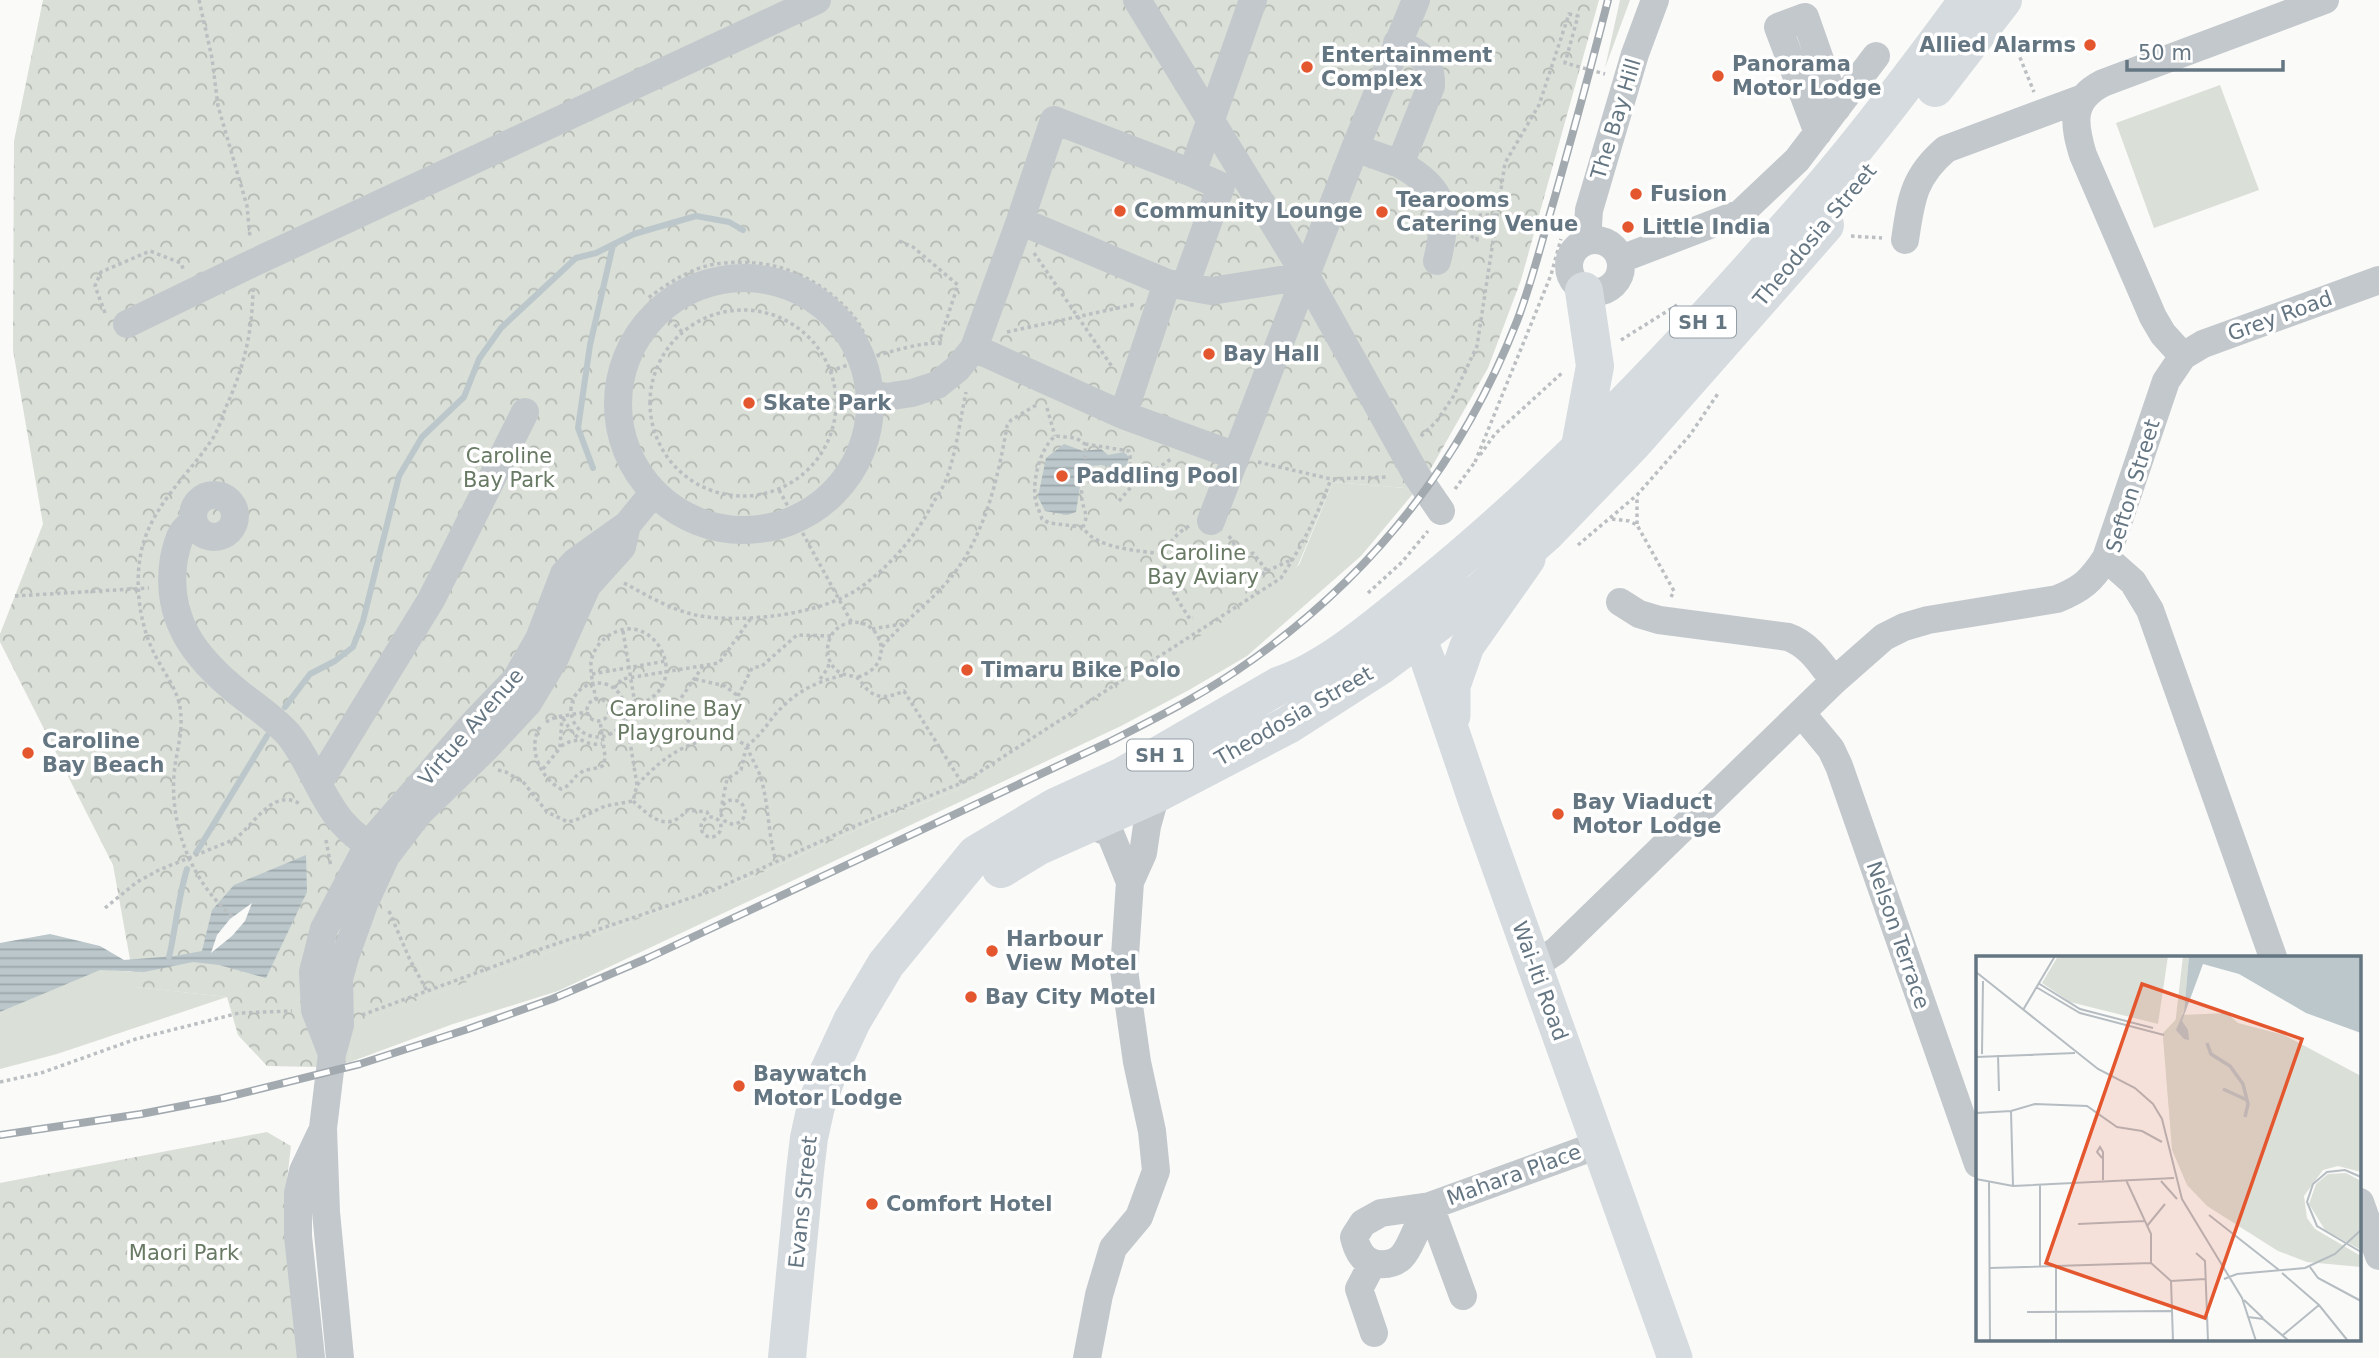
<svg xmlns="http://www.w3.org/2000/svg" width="2379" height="1358" font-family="'DejaVu Sans',sans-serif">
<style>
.grass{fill:#dadfd7}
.forest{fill:url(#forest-crowns)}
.water{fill:url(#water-rules)}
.pier{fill:#fafaf8}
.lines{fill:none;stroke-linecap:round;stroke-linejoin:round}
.stream{stroke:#bbc7cb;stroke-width:6}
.path{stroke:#bbbfc2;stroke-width:3.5;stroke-dasharray:3.5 3.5;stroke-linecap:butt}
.minor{stroke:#c3c8cc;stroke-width:28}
.major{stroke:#d6dbdf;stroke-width:35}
.highway{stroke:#d6dbdf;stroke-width:38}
.rail-casing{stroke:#a2aab0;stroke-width:8}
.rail{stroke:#fff;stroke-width:5;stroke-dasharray:16;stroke-linecap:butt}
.poi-dot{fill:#e4572e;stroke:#fff;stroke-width:2.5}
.labels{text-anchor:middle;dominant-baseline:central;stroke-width:7;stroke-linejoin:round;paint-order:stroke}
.shield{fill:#fff;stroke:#939fa8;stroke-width:2}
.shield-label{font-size:19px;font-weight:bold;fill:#657683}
.poi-label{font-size:21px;font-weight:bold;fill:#657683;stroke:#fff;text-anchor:start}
.street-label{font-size:21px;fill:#657683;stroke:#fff}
.park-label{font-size:21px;fill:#687a64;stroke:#fff}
.inset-river{fill:none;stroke:#bbc7cb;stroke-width:3.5}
.inset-road{fill:none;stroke:#b5bdc2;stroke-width:2}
.view{fill:#e4572e;fill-opacity:0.15;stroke:#e4572e;stroke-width:3.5}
.inset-edge{fill:none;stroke:#657683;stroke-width:3.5}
</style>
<defs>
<pattern id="forest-crowns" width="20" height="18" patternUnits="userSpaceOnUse" patternTransform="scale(1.75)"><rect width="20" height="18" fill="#dadfd7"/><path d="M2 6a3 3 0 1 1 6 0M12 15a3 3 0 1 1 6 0" fill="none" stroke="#b4b9b4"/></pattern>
<pattern id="water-rules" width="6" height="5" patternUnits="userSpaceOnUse" patternTransform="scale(1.75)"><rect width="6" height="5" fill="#bbc7cb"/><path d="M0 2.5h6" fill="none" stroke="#9ca6aa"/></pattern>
</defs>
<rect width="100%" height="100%" fill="#fafaf8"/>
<path class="grass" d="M1620 0H1630L1605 68Z
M2220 85 2259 190 2154 228 2116 123Z
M1333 482 1417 489 1361 556 1247 656 1189 690 1121 726 558 991 453 1024 350 1062 352 1024 755 876 880 819 957 790 1299 565Z
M99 969 133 972 136 987 227 997 57 1054 0 1069V1012Z"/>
<path class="forest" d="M43 0H1599L1521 280 1488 368 1429 472 1417 489 1333 482 1298 565 1279 586 957 790 880 819 755 876 353 1024 350 1062 317 1067 267 1066 238 1035 227 997 135 987 113 865 0 642V634L43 524 13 350 14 141Z
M267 1132 291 1146 285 1196 301 1358H0V1183Z"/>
<path class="water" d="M1064 444 1083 451 1101 449 1108 455 1124 452 1129 457 1127 465 1119 469 1101 465 1083 467 1076 512 1067 515 1045 511 1038 497 1046 458Z
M306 855 307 892 266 978 219 965 193 962 144 972 100 970 0 1012V943L50 934 100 946 124 960 175 956 202 951 212 910 234 885Z"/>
<path class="pier" d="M252 903 245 921 232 936 211 953 217 935 230 919Z"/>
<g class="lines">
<path class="stream" d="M593 468 578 428 590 345 613 245
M285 707 310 674 335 661 353 647 363 621 399 476 422 437 464 397 479 359 501 328 576 258 596 253 634 234 696 216 729 222 743 230
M196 853 267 736
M169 957C176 927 178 898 187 869"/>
<path class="path" d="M199 0 212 58 218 106 247 206 250 237
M2012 38 2034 92
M1465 232 1477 240 1476 215H1497
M1851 236 1882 238
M899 241 913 247 958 285 939 342
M1034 253 1113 368
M650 403a93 93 0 1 1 186 0a93 93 0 1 1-186 0Z
M105 313 95 286 101 272 150 251 181 263 184 271
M682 332 648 298C669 283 690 268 716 264 763 257 806 270 841 303 851 313 862 324 865 338 867 345 868 353 869 360
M1007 332 1136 304
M1621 340 1677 305
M830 371C852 364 928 336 945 345
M1047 408 1055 436
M1421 436 1436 422 1453 397 1477 346 1505 163 1539 105 1569 14 1578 16 1565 63 1605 74
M1085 444 1129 451 1131 461 1129 469C1116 473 1100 468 1085 471
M1480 455 1495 434 1563 372
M1258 462 1331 479 1389 477
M1475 462 1551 275 1561 239
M1455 489 1475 462
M779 490 852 623
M1119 501 1132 486 1171 459
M1612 519 1629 521 1637 525 1674 591 1670 599
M1637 524V497
M1189 526C1145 553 1169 587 1190 619L1193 618
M1083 527 1049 523 1042 519C1040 512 1036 505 1035 498 1033 478 1040 449 1055 436L1076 438 1085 444C1085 454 1086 463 1085 473 1084 482 1080 491 1082 500 1084 512 1089 515 1083 527 1094 549 1142 551 1164 554
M1229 536 1241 555
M1578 545 1637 495 1690 435 1719 392
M1245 558 1253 553 1267 571 1256 578
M1267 571 1293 559
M624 583C650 597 676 613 707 617 752 622 823 614 861 587 891 565 916 536 933 503 937 496 943 488 946 480 956 453 960 421 966 392
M1368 593 1402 562 1428 531
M15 596 149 588
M872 629 902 624
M623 631 635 704
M831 636 797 635 762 666 752 668 738 696 730 736 747 746C758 737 765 728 773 717 793 693 814 682 844 675
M882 647C902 623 927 605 947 582 984 540 998 479 1007 426L1011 420 1038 404
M592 674 666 661
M858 677C899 665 880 612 845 624 825 631 821 660 839 672 845 676 854 675 859 679 861 681 863 685 865 687 877 701 890 697 904 691L962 783
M695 679 725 686 738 696
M820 679 828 668 829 662
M571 710a27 27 0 1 1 54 0a27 27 0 1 1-54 0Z
M614 688 622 679 719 663 751 618
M587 710a11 11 0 1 1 22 0a11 11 0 1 1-22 0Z
M596 700C594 688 590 674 591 662 593 651 599 642 608 636 653 606 691 679 646 701 634 706 621 707 609 708
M563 718C573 735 582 746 602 744
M546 722 556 717 587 712
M540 727C527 748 540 778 561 789 571 786 572 778 580 773 587 768 596 770 604 765L605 756 600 721
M701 740 687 719 679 701 703 666
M561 746 571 741 580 740
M747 746C751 759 759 769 762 782 769 808 768 835 776 861
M543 769 560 748 562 716
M498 770 506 772 524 783 547 812 568 822 576 820 605 806 633 801 637 785 627 723 624 718
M637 785C665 755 689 739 730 736
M721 812a12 12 0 1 1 24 0a12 12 0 1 1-24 0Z
M633 801C651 817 667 834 687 810L707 812 709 817
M722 804 727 779 741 770 746 748
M701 827a10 10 0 1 1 20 0a10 10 0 1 1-20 0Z
M326 840 331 867
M105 908 137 882 159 870 233 840C252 829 272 786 300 804
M389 911 410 960 427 991
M232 916C192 882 170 827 174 775 176 750 184 733 180 707 177 689 163 671 155 655 138 622 133 576 144 541 157 501 188 475 211 441 218 431 222 418 226 407 244 367 252 334 253 290
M362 1015 541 949 714 890 850 828 964 782 1281 578C1302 546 1318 514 1331 479
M0 1082 41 1073 136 1039 239 1013 292 1011"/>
<path class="minor" d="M1137 0 1306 276 1417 476 1441 511
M1397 43C1419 52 1432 60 1431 86L1400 164C1446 190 1449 212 1437 261
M1818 133 1778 27 1805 17 1837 108
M1355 148 1400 164
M1020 221 1167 283 1123 415
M1569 266a26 26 0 1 1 52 0a26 26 0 1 1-52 0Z
M1905 240C1911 200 1913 177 1946 149L2083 98
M1587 241 1589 210 1635 54 1655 0
M1621 259 1741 213 1797 160 1876 56
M618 404a126 126 0 1 1 252 0a126 126 0 1 1-252 0Z
M1167 283 1211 291 1306 276
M1185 286 1221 186 1192 173
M127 324 253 263 817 0
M974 348 1123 415 1236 456 1355 148 1416 0
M2183 356 2163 334 2153 317 2083 155C2074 125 2069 100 2103 83L2325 0
M873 399 912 393 937 385 958 368 974 348 1020 221 1054 120 1192 173 1253 0
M193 516a21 21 0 1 1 42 0a21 21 0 1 1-42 0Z
M1211 521 1236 456
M194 523C180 528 177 545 174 558 164 619 195 658 240 694 257 707 275 719 289 735 310 761 320 796 342 822 353 835 369 846 384 854
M2106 558 2133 582 2150 610 2273 957
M1620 602 1639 614 1659 620 1788 637C1810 645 1821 664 1834 681
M1802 714 1831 749 1839 766 1978 1164
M318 784 431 600 525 412
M1087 824 1110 833 1130 882
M1535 965 1556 951 1834 681 1884 637 1904 627 1928 620 2057 599C2082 589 2091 581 2106 558L2166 381 2183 356 2203 344 2379 280
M332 1054 315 1010 313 972 324 929 368 845 473 724 516 679 539 639 564 574 575 562 627 525 654 492
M2360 1202 2379 1256
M1430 1206C1426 1215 1421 1223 1416 1231 1407 1250 1403 1266 1378 1264 1363 1263 1357 1250 1354 1237L1363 1223 1381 1213 1430 1206 1598 1145
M1430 1206 1463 1296
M1372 1264 1359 1289 1374 1333
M311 1358 298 1236V1193L303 1171 320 1135
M340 1358 326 1212 323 1128 332 1054 340 1025 339 979 345 957 364 904 386 856 419 813 485 749 528 703 554 660 587 586 622 547 627 525
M1087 1358 1099 1295 1113 1248 1139 1217 1156 1171 1152 1131 1137 1062 1124 970 1130 882 1143 853 1147 826 1156 794"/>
<path class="major" d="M1403 614 1419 638 1428 661 1477 805 1675 1358
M1453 716V686L1467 646 1528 559"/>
<path class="highway" d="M1935 88 2003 0
M1579 452 1595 366 1584 291
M1001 869 1037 847 1156 794 1288 725 1380 666 1482 590 1546 533 1634 442 1825 225
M787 1358 805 1171 809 1138 816 1106 828 1073 852 1021 886 964 976 854 1055 807 1123 776 1280 685C1330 669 1387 618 1428 585 1543 491 1646 386 1745 275 1774 242 1804 210 1832 176 1880 119 1924 60 1968 0"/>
<g class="rail-casing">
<path id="rail" d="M0 1135 141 1114 223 1098 360 1064 468 1029 552 999 648 958 1111 741C1154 719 1196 698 1236 671 1366 583 1460 467 1517 321 1532 282 1542 240 1554 200 1573 133 1591 67 1608 0"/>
</g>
<use href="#rail" class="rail"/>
</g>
<g class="poi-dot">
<circle cx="2090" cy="45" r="7"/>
<circle cx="1307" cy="67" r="7"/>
<circle cx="1718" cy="76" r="7"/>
<circle cx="1636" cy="194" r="7"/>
<circle cx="1120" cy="211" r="7"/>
<circle cx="1382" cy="212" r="7"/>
<circle cx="1628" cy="227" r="7"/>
<circle cx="1209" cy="354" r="7"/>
<circle cx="749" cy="403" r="7"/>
<circle cx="1062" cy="476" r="7"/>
<circle cx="967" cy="670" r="7"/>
<circle cx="28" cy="753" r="7"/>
<circle cx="1558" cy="814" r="7"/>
<circle cx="992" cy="951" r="7"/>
<circle cx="971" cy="997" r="7"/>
<circle cx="739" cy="1086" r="7"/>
<circle cx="872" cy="1204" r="7"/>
</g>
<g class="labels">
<g class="shield">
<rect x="1670" y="306.5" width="66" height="31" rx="5"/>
<rect x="1127" y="739.5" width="66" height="31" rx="5"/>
</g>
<g class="shield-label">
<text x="1703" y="322">SH 1</text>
<text x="1160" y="755">SH 1</text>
</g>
<g class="poi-label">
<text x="2076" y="45" text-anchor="end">Allied Alarms</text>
<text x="1321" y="55">Entertainment<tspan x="1321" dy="24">Complex</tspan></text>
<text x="1732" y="64">Panorama<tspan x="1732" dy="24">Motor Lodge</tspan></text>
<text x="1650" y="194">Fusion</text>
<text x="1396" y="200">Tearooms<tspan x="1396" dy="24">Catering Venue</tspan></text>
<text x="1134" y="211">Community Lounge</text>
<text x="1642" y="227">Little India</text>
<text x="1223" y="354">Bay Hall</text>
<text x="763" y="403">Skate Park</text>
<text x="1076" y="476">Paddling Pool</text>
<text x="981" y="670">Timaru Bike Polo</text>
<text x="42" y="741">Caroline<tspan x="42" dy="24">Bay Beach</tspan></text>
<text x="1572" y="802">Bay Viaduct<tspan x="1572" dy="24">Motor Lodge</tspan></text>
<text x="1006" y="939">Harbour<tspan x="1006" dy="24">View Motel</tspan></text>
<text x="985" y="997">Bay City Motel</text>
<text x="753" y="1074">Baywatch<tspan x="753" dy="24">Motor Lodge</tspan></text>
<text x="886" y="1204">Comfort Hotel</text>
</g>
<g class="street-label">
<text transform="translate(1616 119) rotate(-73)">The Bay Hill</text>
<text transform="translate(1815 235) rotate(-50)">Theodosia Street</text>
<text transform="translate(2280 316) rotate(-20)">Grey Road</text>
<text transform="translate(2133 486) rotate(-73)">Sefton Street</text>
<text transform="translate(1294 716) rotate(-30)">Theodosia Street</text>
<text transform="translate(471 727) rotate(-49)">Virtue Avenue</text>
<text transform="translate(1898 935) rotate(71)">Nelson Terrace</text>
<text transform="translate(1540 981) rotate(70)">Wai-Iti Road</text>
<text transform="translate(1514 1175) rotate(-20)">Mahara Place</text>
<text transform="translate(803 1202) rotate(-84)">Evans Street</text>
</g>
<g class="park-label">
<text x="509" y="456">Caroline<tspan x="509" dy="24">Bay Park</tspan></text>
<text x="1203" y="553">Caroline<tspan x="1203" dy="24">Bay Aviary</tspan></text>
<text x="676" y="709">Caroline Bay<tspan x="676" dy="24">Playground</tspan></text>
<text x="184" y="1253">Maori Park</text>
</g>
</g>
<g transform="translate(1976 956)">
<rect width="385" height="385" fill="#fafaf8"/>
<path d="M207 0H213L208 55 199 69ZM187 81 191 83 194 163 215 220 211 229 196 194Z" fill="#dadfd7"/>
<path d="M82 0H192L182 68 94 46 66 27ZM251 57 262 67 308 79 385 120V216L362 210 347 214 328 240 331 262 339 273 385 300V311L331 306 302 295 231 250 211 229 215 220 205 209 194 163 187 77 204 59ZM370 217 385 225V294L349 274 333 248 340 228 352 218Z" fill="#dadfd7"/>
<path d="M312 263 338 280 335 289 331 291 305 276 304 270Z" fill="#dadfd7"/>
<path d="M213 0H385V77L330 57 263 18 227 8 206 65 212 74 213 84 208 83 200 74 208 55Z" fill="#bbc7cb"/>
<path class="inset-river" d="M231 87 235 98 254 110 267 128 272 148 269 161M247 133 271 144"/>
<path class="inset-road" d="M0 16 122 113 159 132 177 148 186 163 206 243 266 342 280 385M62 27 104 53 177 72M60 31 104 57 188 79M47 54 79 0M6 98 7 25M22 99 23 135M0 101 99 97M35 155 37 230M0 157 35 155 59 148 111 150 141 171 166 175 186 186M126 202 121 196 124 191 127 196V224M385 221 369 214 351 216 337 228 331 246 341 270 385 296M0 223 37 230 198 222M150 224 175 278V307M185 225 201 243M13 226 14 385M64 228V311M233 259 303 314M102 268 169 265M171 270 189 248M220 297 229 305 232 385M175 307 195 325M80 311V385M334 311 342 322 385 345M14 312 175 307M306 317 343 349 372 385M248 323 261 318 329 312 359 298 385 274M195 325 197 385M195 325 229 323M268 344 287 362M51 356 197 355M272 361 287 363 313 385M307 379 343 349"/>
<path class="view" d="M166 28 326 83 229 362 70 307Z"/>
<rect width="385" height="385" class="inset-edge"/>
</g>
<path d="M2127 60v10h156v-10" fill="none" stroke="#657683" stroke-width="3.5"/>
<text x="2138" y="60" font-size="21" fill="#657683" stroke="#ffffff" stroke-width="5" paint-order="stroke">50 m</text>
</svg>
